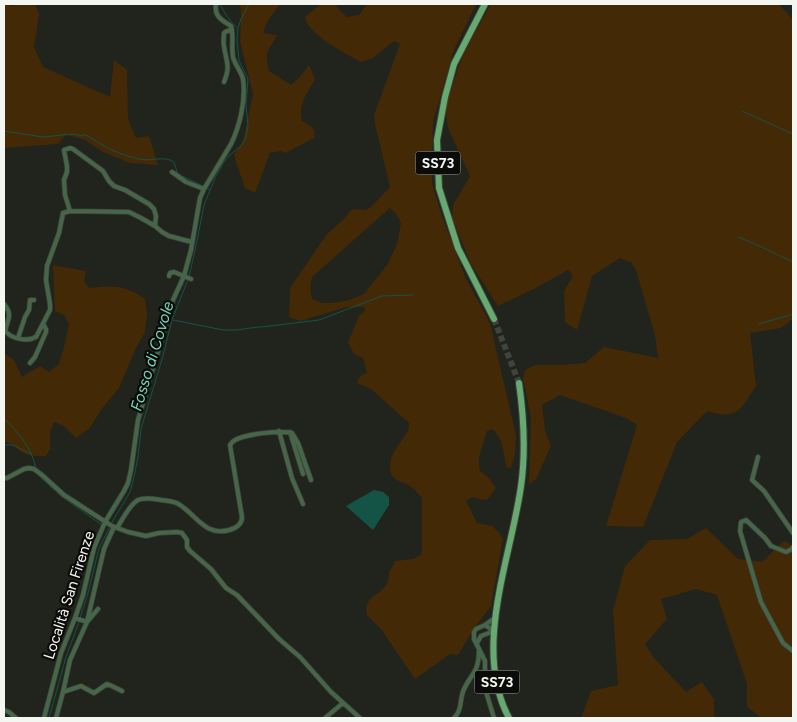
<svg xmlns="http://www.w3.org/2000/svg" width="797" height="722" font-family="Figtree,sans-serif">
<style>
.green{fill:#442906;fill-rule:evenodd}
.water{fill:#145446}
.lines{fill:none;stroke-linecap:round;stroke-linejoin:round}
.stream{stroke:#145446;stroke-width:1}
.primary-tunnel{stroke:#41433d;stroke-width:6;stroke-dasharray:6 3;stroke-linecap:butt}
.street-casing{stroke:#3f413b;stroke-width:5.5}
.primary-casing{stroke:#3f413b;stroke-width:8}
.street{stroke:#46664a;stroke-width:4}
.primary{stroke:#66a971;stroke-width:6}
.labels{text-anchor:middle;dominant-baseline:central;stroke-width:4.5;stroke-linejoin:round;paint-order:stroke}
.shield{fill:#0b0c09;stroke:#aeb0ab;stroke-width:1}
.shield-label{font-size:14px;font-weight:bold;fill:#f4f6f1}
.street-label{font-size:15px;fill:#f4f6f1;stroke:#0b0c09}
.water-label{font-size:16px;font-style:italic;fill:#76d5bc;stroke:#0b0c09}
</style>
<rect width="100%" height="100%" fill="#21231d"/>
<path class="green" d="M4 4 13 6 16 4H35L39 14 34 47 43 67 110 97 114 60 127 70 128 119 136 138 149 136 158 165 130 163 103 152 85 140 66 135 58 144 4 148Z
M240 4H280L267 22 263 33 277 35C274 42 269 47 267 54 266 59 268 65 269 71L291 85 300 77 309 65 315 79C307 94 298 104 302 121 309 125 317 128 314 138L286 153 281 151 270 153 255 193 245 188 236 162 234 154 243 142 253 94 240 41 241 12Z
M321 4H334L347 17 359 15 367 4H476L453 52 433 122 432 183 441 214 466 279 490 323 516 436 515 453 511 468 507 467C502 452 505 442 493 429L487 431 479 457V464L480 471 489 478 496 488 487 500 479 499 472 497 466 501 477 523 493 526 503 538 491 606 473 630 458 655 450 654 415 679 381 629 367 615 366 608 369 600 383 589 388 582 389 573 395 561 413 559 421 555 422 550V498C418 494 415 489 410 486 405 482 398 482 393 477 390 473 390 470 390 466 391 447 410 437 409 423L371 389 357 383 360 376 367 373 363 358 354 354 348 342 359 316 365 310V307H347L300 321 289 317 290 288 327 234 344 219 352 209 366 210 371 207 390 187 375 124 374 115 400 44 394 41 373 58 361 62C346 54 307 34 305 17ZM390 208 396 214 401 223 397 244 387 265 364 294 350 300 331 303H322L312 299 310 288 312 277Z
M491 4H779L793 20V319L781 328 750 333 756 386C741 409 737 421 707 411L677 442 643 527 606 526 637 425 626 418 560 395 542 405 545 431 551 446 536 479 529 484 531 418 523 378 525 370 535 365H562L585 363 604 347 658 358 655 336 636 270 632 263 620 258 592 276 577 330 565 322 564 291 573 276 568 270 536 288 498 306 471 264 452 218 453 205 470 176 448 128 445 108 463 54Z
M53 265 86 271 84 282 89 288C112 285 126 285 145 299L147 313 145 332 136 348 119 388 101 410 90 428 76 438 64 426 54 422 50 432V449L46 456C39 456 31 456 25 454 17 451 14 442 4 442V353L14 360 22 377 40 366 49 372 59 364 64 347 69 324 64 315 55 311Z
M706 528 738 559 762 562 784 541 793 546V718H762L747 707V684L717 595 696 589 661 599 667 619 645 644 654 658 686 692 702 682 714 699V718H581L591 691 618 685 613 611 625 566 650 540 687 539Z"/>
<path class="water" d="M374 490 383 492 389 497V505L373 530 346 506Z"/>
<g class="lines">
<path class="stream" d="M220 4C224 13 230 21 237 28
M742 111 793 134
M4 131 43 137 72 134 83 136 84 134C91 137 95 141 101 144 112 151 126 156 139 159 151 162 163 155 174 162L177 172 180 175 209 189
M738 237C757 244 775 254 793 262
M173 320 223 330H237L250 328 270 326 319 320 382 296 413 295
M759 324 793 314
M4 418C18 433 33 448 36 470
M4 445H13L31 454
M37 474 61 496 102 525
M111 524 130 492 133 481 138 457 141 429 163 356 172 320 189 277 197 241 204 205 216 176 224 162 231 154 241 146 246 137 248 126 246 104 248 79 239 61 237 40 238 28 241 19 249 4
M80 618 88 593 99 548 110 527
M49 718 66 657 79 622"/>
<path class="primary-tunnel" d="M494 319 519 383"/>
<g class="street-casing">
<path id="street" d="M224 82C231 65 226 62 224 46 223 42 224 37 224 33L227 31 232 30
M172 172 186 182 204 189
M70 211 65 195 64 180 67 172V166L64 150 70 148 73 149 103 171 109 181 114 186 125 190 149 204 154 209 156 216 155 226
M169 276 170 273 174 272 191 279
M4 304C13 315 8 318 5 331 12 339 27 342 36 337L50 310V304L46 280 47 266 59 233 63 213 70 211 129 212 141 218 155 226 162 232 169 236 192 242
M18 338 25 317 29 310 30 300H34
M30 363 35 357 46 332V329L43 324
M279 431 292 478 303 504
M290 432 303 474
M758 457 752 480 764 491 793 533
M4 478H7L24 469 29 468 34 469 42 475 64 495 112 526 128 532 146 536 159 533 177 532 182 533 187 540V547L190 551 211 569 226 588 237 595 279 639 300 657 331 692 360 718
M117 528C122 520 130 504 138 500 145 497 154 499 161 500 167 501 175 501 180 505 190 511 200 525 210 529 221 534 242 530 242 517L230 445C232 442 232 442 235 440 246 434 280 430 292 433L298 443 311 480
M793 547 792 549 786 552 771 546 765 538 746 520 741 522 740 531 761 602 783 643 793 651
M75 618 87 622 104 549 114 527
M477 643 481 636 494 631 485 625
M63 692 81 686 94 693 107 684 112 686 122 691
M4 710 9 712 16 718
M44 718 61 653 75 618 83 595 94 548 105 522 124 491 128 483 131 470 138 420 173 300 184 276 191 250 200 198 204 189 231 144C240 126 246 99 243 79 241 71 235 65 233 57 231 47 234 36 231 26 221 20 214 16 216 4
M56 718 63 692 70 660 87 622 98 609
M325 718 343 703
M454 718C463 709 459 700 464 689 473 671 479 672 479 649
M494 718 487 695 485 683V661L474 639V632L476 629 485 625 496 617"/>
</g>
<g class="primary-casing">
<path id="primary" d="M485 4 454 64 445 97 437 140 439 188 458 248 494 319
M509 718C472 649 511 558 521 486 526 451 524 418 519 383"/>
</g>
<use href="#street" class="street"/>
<use href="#primary" class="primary"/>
</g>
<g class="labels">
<g class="shield">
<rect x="415.5" y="151.5" width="45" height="23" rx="4"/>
<rect x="474.5" y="670.5" width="45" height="23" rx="4"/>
</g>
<g class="shield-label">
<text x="438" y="163">SS73</text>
<text x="497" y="682">SS73</text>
</g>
<g class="street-label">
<text transform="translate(69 595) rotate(-72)">Località San Firenze</text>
</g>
<g class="water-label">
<text transform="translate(152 356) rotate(-73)">Fosso di Covole</text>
</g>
</g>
<rect width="797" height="722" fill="none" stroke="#f4f6f1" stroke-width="10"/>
</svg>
